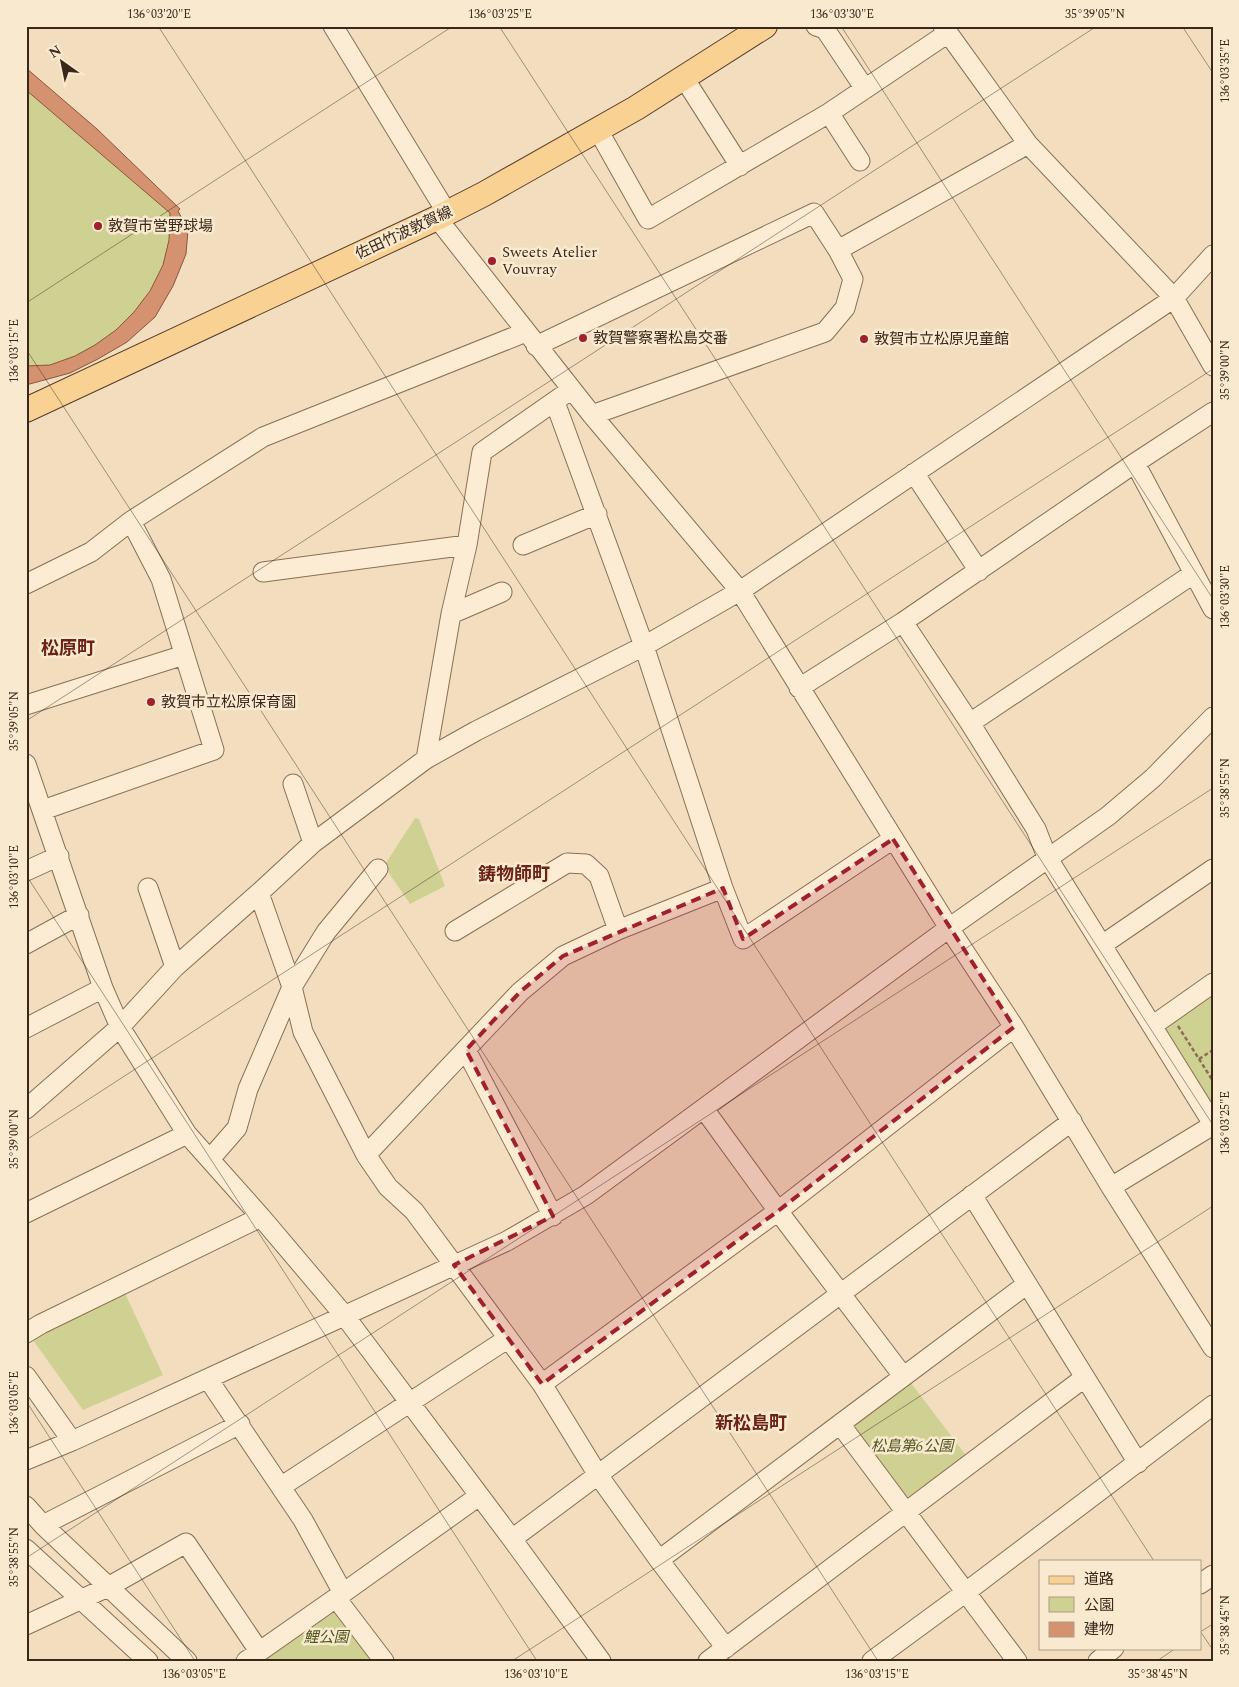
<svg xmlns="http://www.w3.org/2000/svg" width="1239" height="1687" font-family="Spectral,'Noto Sans JP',serif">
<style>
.green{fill:#ced192}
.building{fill:#d49271;stroke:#8d5439}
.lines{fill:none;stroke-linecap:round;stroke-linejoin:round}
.minor-casing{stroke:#8c6e55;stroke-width:21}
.major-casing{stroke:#593c2a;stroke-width:26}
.path{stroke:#8c6e55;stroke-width:2.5;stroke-dasharray:4 2.5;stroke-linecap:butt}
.minor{stroke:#fcecd3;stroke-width:19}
.major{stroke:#f9d192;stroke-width:24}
.marked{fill:#a1202b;fill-opacity:0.2;stroke:#a1202b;stroke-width:4;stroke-dasharray:10 6;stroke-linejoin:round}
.ticks{fill:none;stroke:#3a281b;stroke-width:1;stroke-opacity:0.45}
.poi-dot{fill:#a1202b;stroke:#f8e9cf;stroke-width:2}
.labels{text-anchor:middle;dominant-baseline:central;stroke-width:5;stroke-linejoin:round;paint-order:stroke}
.poi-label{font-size:15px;fill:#3a281b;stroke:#f8e9cf;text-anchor:start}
.street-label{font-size:15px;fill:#3a281b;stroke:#f8e9cf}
.park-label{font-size:15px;font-style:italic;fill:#4f5820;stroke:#f8e9cf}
.quarter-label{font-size:18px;font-weight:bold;fill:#6b2217;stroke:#f8e9cf}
.neatline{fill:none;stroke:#3a281b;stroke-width:2}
.ticks-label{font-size:12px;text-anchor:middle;fill:#3a281b}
</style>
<rect width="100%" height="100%" fill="#f2debf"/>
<path class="green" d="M26 90 170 213C170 222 170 231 169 240 162 295 105 355 49 365 42 366 34 366 26 366Z
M415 818 419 819 445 886 410 904 384 866Z
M1213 991V1108L1165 1032 1168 1023Z
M124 1291 163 1375 83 1410 30 1336Z
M911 1383 965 1454 964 1458 911 1497 903 1495 854 1432 855 1424Z
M334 1608 373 1661H256Z"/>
<path class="building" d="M26 68 97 129 180 209 178 211 188 230 186 254 173 286 155 317 127 342 98 359 70 373 26 385V366L50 365 75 356 95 345 116 330 134 312 150 291 163 265 169 240 170 213 26 90Z"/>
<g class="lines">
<g class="minor-casing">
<path id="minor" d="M333 26 447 213
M816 26 825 29 865 89
M943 26 1028 144 1174 298 1213 366
M684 78 740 166
M829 113 860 161
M598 130 648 219 829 113 948 33
M437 218 592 415 740 591 949 928 1014 1027 1111 1187 1213 1348
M838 250 1028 144
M536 346 814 213 838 250 853 279 845 308 825 332 592 415
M555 402 644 646 723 888 743 939 893 839
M1135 463 1213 609
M914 473 979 571
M523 545 597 514
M263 572 467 545
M26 584 91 552 131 521 263 437 526 332
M451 614 502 592
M903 622 970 723 1036 829 1047 857 1213 1124
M799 688 903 622 1135 463 1213 412
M26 705 184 655
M970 723 1193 574
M426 759 451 614 467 545 482 452 565 394
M26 764 103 988 120 1027 187 1134 261 1217 344 1315 512 1539 601 1661
M293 784 313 843
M43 810 214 750 161 579 131 521
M26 871 59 856
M148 888 175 967
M723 888 618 930 563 956 520 992 366 1155 388 1187 414 1211 542 1384 598 1475 659 1560 726 1648
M259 893 292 987 303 1032 366 1155
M455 931 567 863 586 864 599 876 618 930
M26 944 79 915
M1102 945 1213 869
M1152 1026 1213 983
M26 1028 103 988
M466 1050 553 1216
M26 1109 120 1027 175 967 259 893 313 843 426 759 476 731 644 646 740 591 1174 298 1213 255
M704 1109 778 1211 903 1376
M210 1159 237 1128 248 1089 292 987 326 932 378 869
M1111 1187 1213 1125
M972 1195 1138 1463
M26 1213 187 1134
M26 1333 41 1324 261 1217
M26 1376 72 1441
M208 1379 303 1520 343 1593
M542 1384 778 1211 1014 1027
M26 1460 72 1441 507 1241 586 1195 949 928 1108 816 1153 778 1213 717
M282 1486 507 1339
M26 1506 43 1525 187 1661
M43 1525 240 1424
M512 1539 1072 1121
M26 1549 148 1661
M659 1560 840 1424
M1200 1584 1213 1575
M336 1598 384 1661
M26 1625 108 1587 186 1543 259 1651
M246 1661 343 1593 479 1496
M708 1661 1084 1378
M872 1661 966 1592 1213 1405
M1017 1661 840 1424 1026 1285
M1098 1661 1114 1648"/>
</g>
<g class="major-casing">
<path id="major" d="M26 410 437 218 484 194 636 108 765 26"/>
</g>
<path class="path" d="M1178 1026 1213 1081
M1199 1059 1213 1050"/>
<use href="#minor" class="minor"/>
<use href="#major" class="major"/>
</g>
<path class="marked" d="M893 839 1014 1027 778 1211 542 1384 454 1265 553 1216 466 1050 520 992 563 956 723 888 743 939Z"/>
<path class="ticks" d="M158 26 1154 1561M499 26 1213 1125M841 26 1213 599M1182 26 1213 73M26 303 453 26M26 349 878 1661M26 721 1097 26M26 875 537 1661M26 1140 1213 369M26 1401 195 1661M26 1558 1213 788M1200 1631 1213 1650M1200 1632 1213 1624M512 1661 1213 1206M1157 1661 1176 1648"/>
<g class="poi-dot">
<circle cx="98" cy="226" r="5"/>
<circle cx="492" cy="261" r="5"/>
<circle cx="583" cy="338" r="5"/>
<circle cx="864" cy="339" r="5"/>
<circle cx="151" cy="702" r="5"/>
</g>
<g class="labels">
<g class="poi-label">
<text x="108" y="226">敦賀市営野球場</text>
<text x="502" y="252">Sweets Atelier<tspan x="502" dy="17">Vouvray</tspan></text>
<text x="593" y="338">敦賀警察署松島交番</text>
<text x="874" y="339">敦賀市立松原児童館</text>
<text x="161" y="702">敦賀市立松原保育園</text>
</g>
<g class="street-label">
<text transform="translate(404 233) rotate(-25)">佐田竹波敦賀線</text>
</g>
<g class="park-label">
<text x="912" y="1446">松島第6公園</text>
<text x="326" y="1637">鯉公園</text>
</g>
<g class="quarter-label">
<text x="68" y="648">松原町</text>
<text x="514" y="874">鋳物師町</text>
<text x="751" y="1423">新松島町</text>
</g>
</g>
<rect width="1239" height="1687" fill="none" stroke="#f8e9cf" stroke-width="55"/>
<rect x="1039" y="1560" width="162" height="90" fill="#f8e9cf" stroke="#ac9c87"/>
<rect x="1049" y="1576" width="25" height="8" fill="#f9d192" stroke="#ac9c87"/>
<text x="1084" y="1584" font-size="15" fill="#3a281b">道路</text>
<rect x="1049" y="1597" width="25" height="15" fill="#ced192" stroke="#ac9c87"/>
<text x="1084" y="1610" font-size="15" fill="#3a281b">公園</text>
<rect x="1049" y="1622" width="25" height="15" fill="#d49271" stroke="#ac9c87"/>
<text x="1084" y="1634" font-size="15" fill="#3a281b">建物</text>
<g transform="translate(62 62) rotate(327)" stroke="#f8e9cf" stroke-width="4" paint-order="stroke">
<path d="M0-4L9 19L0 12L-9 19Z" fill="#3a281b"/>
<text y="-8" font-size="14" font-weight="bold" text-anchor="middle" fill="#3a281b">N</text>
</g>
<rect x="28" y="28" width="1184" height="1632" class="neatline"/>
<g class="ticks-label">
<text x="159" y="18">136°03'20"E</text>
<text x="500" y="18">136°03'25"E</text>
<text x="842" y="18">136°03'30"E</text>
<text x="1095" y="18">35°39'05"N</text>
<text transform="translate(1225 71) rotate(-90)" y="4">136°03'35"E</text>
<text transform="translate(14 351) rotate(-90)" y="4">136°03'15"E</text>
<text transform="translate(1225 370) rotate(-90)" y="4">35°39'00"N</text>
<text transform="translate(1225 597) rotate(-90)" y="4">136°03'30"E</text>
<text transform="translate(14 721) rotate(-90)" y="4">35°39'05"N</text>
<text transform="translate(1225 788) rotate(-90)" y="4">35°38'55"N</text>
<text transform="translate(14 877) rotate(-90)" y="4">136°03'10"E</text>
<text transform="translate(1225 1123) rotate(-90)" y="4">136°03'25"E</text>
<text transform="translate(14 1139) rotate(-90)" y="4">35°39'00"N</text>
<text transform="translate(14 1403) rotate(-90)" y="4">136°03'05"E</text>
<text transform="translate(14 1557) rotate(-90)" y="4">35°38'55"N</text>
<text transform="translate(1225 1625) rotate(-90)" y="4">35°38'45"N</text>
<text x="194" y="1678">136°03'05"E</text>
<text x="536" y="1678">136°03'10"E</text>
<text x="877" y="1678">136°03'15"E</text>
<text x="1158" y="1678">35°38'45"N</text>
</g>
</svg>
